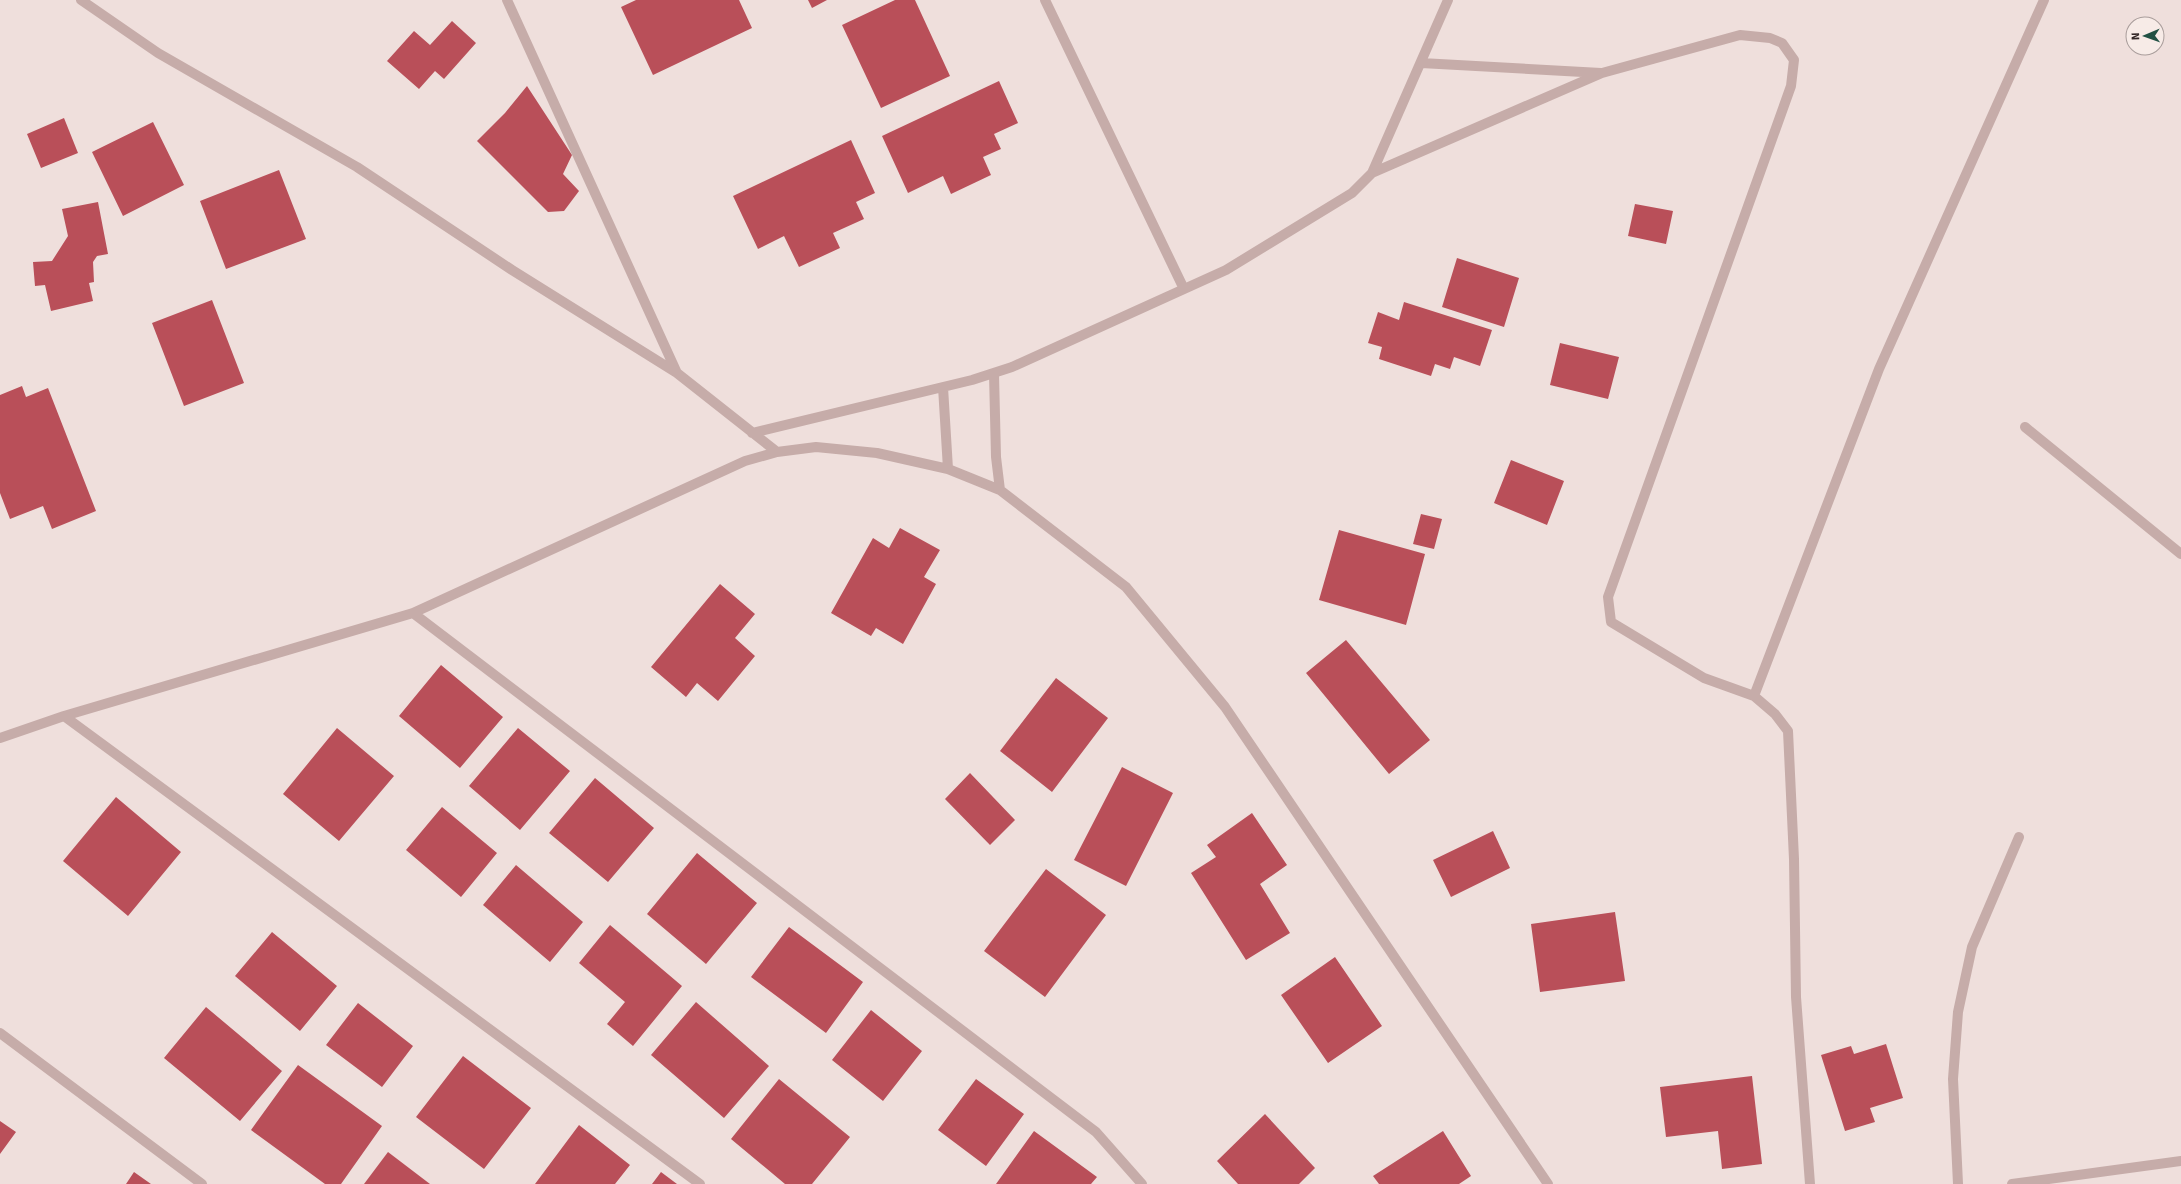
<svg xmlns="http://www.w3.org/2000/svg" width="2181" height="1184" font-family="Signika,sans-serif">
<style>
.building{fill:#b94f59}
.lines{fill:none;stroke-linecap:round;stroke-linejoin:round}
.minor{stroke:#c6aca9;stroke-width:10}
</style>
<rect width="100%" height="100%" fill="#efdfdc"/>
<path class="building" d="M636 0H739L752 28 653 75 621 7Z
M808 0H827L812 8Z
M895 0H915L950 76 881 108 842 25Z
M452 21 476 43 444 79 435 71 419 89 387 61 414 31 430 45Z
M999 81 1018 123 994 134 1001 149 983 157 991 175 951 194 943 176 908 193 882 136Z
M527 86 572 155 563 174 579 191 564 211 548 212 477 141 505 113Z
M64 118 78 153 41 168 27 134Z
M153 122 184 185 123 216 92 152Z
M851 140 875 193 856 202 864 219 833 233 840 248 799 267 784 236 758 249 733 196Z
M279 170 306 239 226 269 200 201Z
M98 202 108 254 97 256 93 262 94 282 89 283 93 301 51 311 45 285 35 286 33 262 52 261 68 236 62 209Z
M1635 204 1673 211 1666 244 1628 236Z
M1457 258 1519 278 1504 327 1442 307Z
M212 300 244 383 184 406 152 323Z
M1404 302 1492 330 1480 366 1454 357 1450 369 1435 364 1431 376 1379 359 1382 347 1368 343 1378 312 1399 320Z
M1560 343 1619 357 1608 399 1550 385Z
M22 386 26 397 48 388 96 511 52 529 43 506 10 519 0 493V395Z
M1511 460 1564 481 1547 525 1494 503Z
M1421 514 1442 519 1434 549 1413 544Z
M900 528 940 550 924 577 936 584 903 644 876 628 871 636 831 613 873 538 889 548Z
M1339 530 1425 554 1406 625 1319 600Z
M720 584 755 614 735 638 755 656 718 701 697 683 686 697 651 667Z
M1346 640 1430 740 1389 774 1306 673Z
M441 665 503 717 460 768 399 716Z
M1056 678 1108 718 1052 792 1000 751Z
M337 728 394 776 339 841 283 794Z
M518 728 570 771 520 830 469 786Z
M1122 767 1173 793 1126 886 1074 860Z
M970 773 1015 820 990 845 945 799Z
M595 778 654 828 608 882 549 833Z
M116 797 181 852 128 916 63 861Z
M442 807 497 853 461 897 406 850Z
M1252 813 1287 865 1260 884 1290 933 1246 960 1191 873 1216 857 1207 845Z
M1493 831 1510 868 1451 897 1433 860Z
M697 853 757 903 706 964 647 914Z
M516 865 583 922 550 962 483 905Z
M1046 869 1106 915 1045 997 984 951Z
M1615 912 1625 981 1540 992 1531 924Z
M610 925 682 986 633 1046 607 1024 625 1002 579 963Z
M789 927 863 982 826 1033 751 977Z
M272 932 337 986 300 1031 235 976Z
M1335 957 1382 1026 1328 1063 1281 995Z
M696 1002 769 1066 724 1118 651 1055Z
M358 1003 413 1046 382 1087 326 1045Z
M206 1007 282 1071 240 1121 164 1058Z
M871 1010 922 1051 883 1101 832 1060Z
M1886 1044 1903 1098 1870 1108 1875 1122 1845 1131 1821 1055 1851 1046 1854 1054Z
M463 1056 531 1108 484 1169 416 1117Z
M298 1065 382 1126 341 1184H325L251 1130Z
M1752 1076 1762 1164 1722 1169 1718 1131 1666 1137 1660 1087Z
M779 1079 850 1137 812 1184H785L731 1139Z
M976 1079 1024 1114 986 1166 938 1130Z
M1265 1114 1315 1168 1299 1184H1238L1217 1161Z
M0 1121 16 1132 0 1154Z
M579 1125 630 1165 615 1184H535Z
M1034 1131 1097 1177 1091 1184H996Z
M1443 1131 1471 1176 1459 1184H1379L1373 1176Z
M388 1152 430 1184H364Z
M134 1172 151 1184H126Z
M661 1172 677 1184H652Z"/>
<g class="lines">
<path class="minor" d="M81 0 158 53 357 167 512 270 677 373 777 452
M507 0 677 373
M1045 0 1184 289
M1421 63 1601 73
M1372 173 1602 73 1740 35 1770 38 1782 43 1794 60 1791 86 1608 597 1611 622 1704 678 1754 696 1775 714 1788 731 1794 859 1796 997 1810 1184
M994 374 996 457 1000 490
M943 387 948 469
M2025 427 2181 554
M752 433 972 380 1012 367 1226 270 1352 193 1372 173 1448 0
M413 613 1096 1132 1142 1184
M1754 696 1879 369 2044 0
M64 716 700 1184
M0 738 64 716 413 613 745 461 777 452 816 447 877 453 948 469 1000 490 1126 587 1225 707 1548 1184
M0 1033 202 1184
M1958 1184 1953 1079 1958 1012 1972 947 2019 837
M2012 1184 2181 1161"/>
</g>
<g transform="translate(2145 36) rotate(268)"><circle r="19" fill="#f7ebe7" stroke="#a99d9b"/>
<path d="M0-3L7 15L0 10L-7 15Z" fill="#225144"/>
<text y="-6" font-size="11" font-weight="bold" text-anchor="middle" fill="#342828">N</text>
</g>
</svg>
